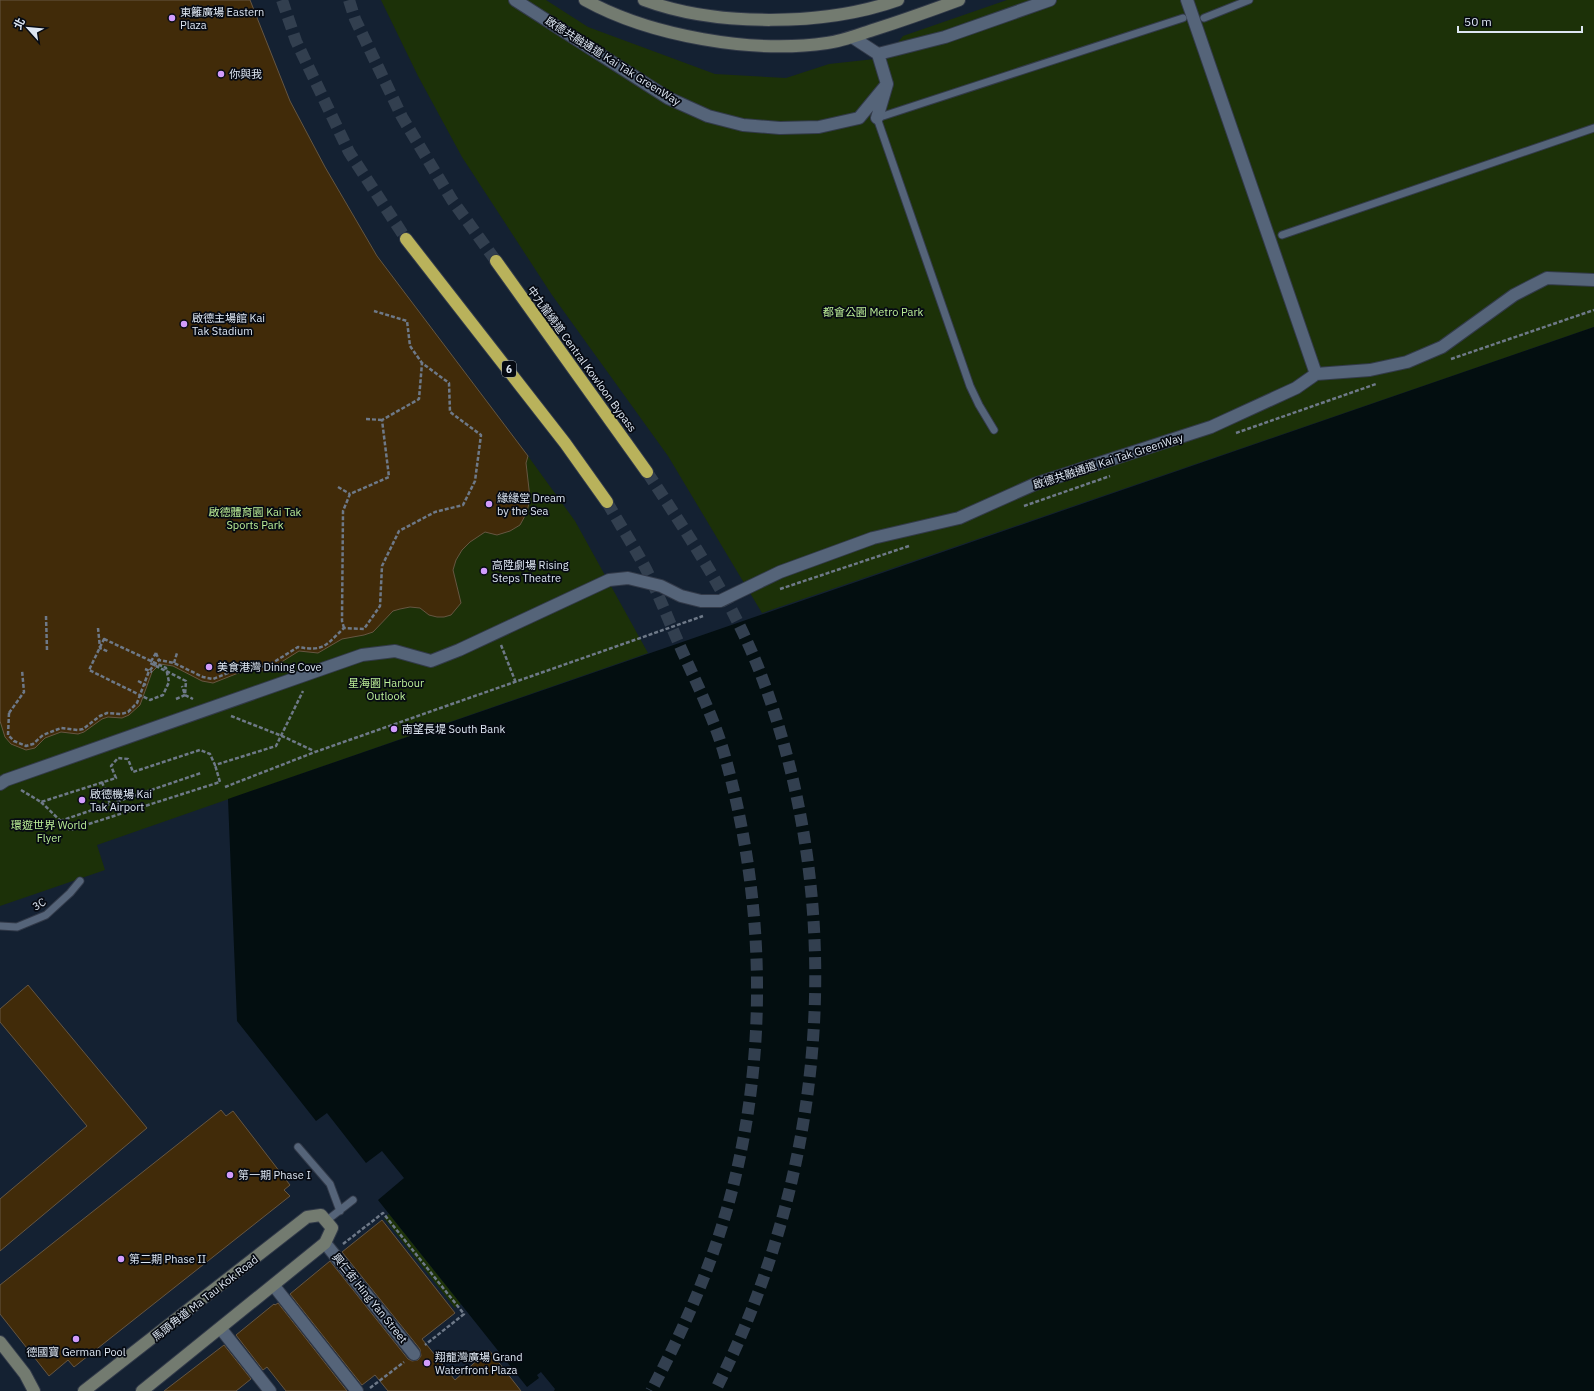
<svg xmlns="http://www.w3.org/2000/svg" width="1594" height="1391" font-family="'IBM Plex Sans','Noto Sans TC',sans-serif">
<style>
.green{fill:#1c3108}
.water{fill:#030e10}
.building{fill:#412b09;stroke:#665642}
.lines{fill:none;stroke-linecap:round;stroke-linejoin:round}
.highway-tunnel{stroke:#323f4f;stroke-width:12;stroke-dasharray:12 6;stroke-linecap:butt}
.lane-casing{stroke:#323a49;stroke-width:9}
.street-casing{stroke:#323a49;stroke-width:14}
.secondary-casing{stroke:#323a49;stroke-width:14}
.highway-casing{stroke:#323a49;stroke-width:14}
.path{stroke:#6e7988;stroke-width:2.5;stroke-dasharray:4 2;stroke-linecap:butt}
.lane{stroke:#556479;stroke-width:7}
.street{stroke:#556479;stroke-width:12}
.secondary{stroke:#737b70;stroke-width:12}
.highway{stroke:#b9b25b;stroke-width:12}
.path-bridge{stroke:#6e7988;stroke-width:2.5;stroke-dasharray:4 2;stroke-linecap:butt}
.poi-dot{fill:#d29cfd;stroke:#060a12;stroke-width:1.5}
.labels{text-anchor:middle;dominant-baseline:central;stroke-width:3.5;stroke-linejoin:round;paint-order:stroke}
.shield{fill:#060a12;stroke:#9ca4af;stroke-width:1}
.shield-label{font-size:10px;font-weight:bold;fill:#dde6f2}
.poi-label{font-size:11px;fill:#dde6f2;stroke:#060a12;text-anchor:start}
.street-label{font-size:11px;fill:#dde6f2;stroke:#060a12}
.park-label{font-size:11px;fill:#bbee97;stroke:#060a12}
</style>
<rect width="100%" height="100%" fill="#142132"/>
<path class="green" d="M0 0 290 101 325 167 377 256 528 456 575 521 648 653 97 845 105 870 0 906Z
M381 0H546L588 27 715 74 786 78 829 64 893 57 892 50 903 36 1007 0H1594V327L762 613 668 456 552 295 462 157 418 76Z
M389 1214 461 1304 455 1308 384 1218Z"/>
<path class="water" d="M1594 327V1391H554L555 1389 541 1372 537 1375 539 1378 527 1387 378 1200 404 1178 382 1151 366 1163 327 1113 316 1121 237 1021 228 799Z"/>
<path class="building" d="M0 0H250L290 101 325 167 377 256 528 456 526 463 530 498 527 512 520 525 510 531 497 535 485 532 470 542 462 550 456 560 453 570 461 603 451 615 444 617H437L429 615 420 608 410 607 400 609 393 611 373 632 364 635 342 639 318 653 299 651 267 671 246 670 213 683 202 681 173 666 160 664 152 672 140 705 129 715 122 718 108 717 102 719 84 732 78 734 61 732 45 738 35 748 26 750 11 744 5 737 0 721Z
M28 985 147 1128 0 1251V1199L87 1126 0 1022V1009Z
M221 1110 226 1116 233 1111 290 1185 284 1190 290 1196 74 1367 68 1360 49 1376 0 1314V1285Z
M382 1220 455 1313 422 1339 455 1380 489 1350 521 1391H388L375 1375 362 1385 290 1294 330 1261 408 1359 412 1361 418 1360 421 1356 420 1349 342 1252Z
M278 1303 347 1391H286L267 1367 263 1370 236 1335 274 1304 275 1305Z
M224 1345 251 1379 236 1391H164Z"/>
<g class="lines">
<path class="highway-tunnel" d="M282 0 296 41 349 152 406 239
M349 0 355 19 402 117 452 200 496 261
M647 472C689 536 732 600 760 672 849 905 828 1170 715 1391
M607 502C620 525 635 548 647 571 660 598 671 626 683 653 698 686 714 719 724 753 766 901 769 1061 727 1209 709 1272 682 1333 651 1391"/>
<g class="lane-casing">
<path id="lane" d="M1204 18 1249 0
M1282 235 1594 128
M994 430 979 405 970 386 877 118 1183 18
M0 926 17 927 46 915 70 893 80 881
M298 1147 330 1184 340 1211
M326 1221 353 1200"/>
</g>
<g class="street-casing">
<path id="street" d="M515 0 668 98 708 116 743 125 780 128 819 127 859 118 887 84
M1187 0 1316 374
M852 37 878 54 887 84 877 118
M878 54 945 37 1050 0
M0 784 6 780 362 655 395 651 431 661 459 650 609 580 628 578 661 586 681 596 701 601H720L780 572 873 538 959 518 1035 484 1211 427 1296 388 1316 374 1370 370 1407 362 1442 347 1514 295 1547 278 1594 280
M325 1243 414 1354
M274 1286 357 1391
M221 1329 270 1391"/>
</g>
<g class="secondary-casing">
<path id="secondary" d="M585 0C650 36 753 54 827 43 843 41 860 34 876 29 904 20 932 10 959 0
M644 0C716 27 825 26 898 0
M0 1342 25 1374 34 1391
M84 1391 307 1217 321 1215 332 1228 325 1243 142 1391"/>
</g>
<g class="highway-casing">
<path id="highway" d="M406 239 565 443 607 502
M496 261 647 472"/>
</g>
<path class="path" d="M1451 359 1594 310
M366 419 382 420
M1236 433 1376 384
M338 487 350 494
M1024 506 1110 476
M780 589 909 546
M46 616 47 650
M98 628 100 648 109 652
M344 628 342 621 343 511 350 494 389 477 382 420 419 399 422 363
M501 645 516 683
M156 653 150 663 186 681 185 695 193 699
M156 653 159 660
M174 663 177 653
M145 669 152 672
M138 681 146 685
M176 699 185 695 182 686
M9 713 24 692 22 670
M231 716 282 736 314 751
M102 782 110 804
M225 787 315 752 703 616
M21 790 41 802 116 778 111 766 118 758 128 759 133 772 200 750 210 754 215 765 276 746 303 691
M41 802 70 830 220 782 215 765
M60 821 201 773
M343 1244 383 1213 464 1314 425 1345
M370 1388 404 1362"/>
<use href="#lane" class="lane"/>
<use href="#street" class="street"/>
<use href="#secondary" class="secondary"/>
<use href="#highway" class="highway"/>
<path class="path-bridge" d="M104 639 166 668 169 682 163 695 150 700 89 670Z
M9 713 8 735 14 741 26 746 33 744 43 735 61 728 78 730 83 729 100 716 107 713 121 714 128 712 137 703 149 671 159 660 174 663 203 677 213 679 245 666 266 667 298 647C324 652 326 645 344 628L364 629 380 606 382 566 399 531 435 512 463 505 475 481 481 435 450 412 449 383 422 363 410 346 407 321 374 311"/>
</g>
<g class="poi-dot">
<circle cx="172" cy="18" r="4"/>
<circle cx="221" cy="74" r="4"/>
<circle cx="184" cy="324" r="4"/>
<circle cx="489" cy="504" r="4"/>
<circle cx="484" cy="571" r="4"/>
<circle cx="209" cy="667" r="4"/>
<circle cx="394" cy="729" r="4"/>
<circle cx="82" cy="800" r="4"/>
<circle cx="230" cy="1175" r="4"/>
<circle cx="121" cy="1259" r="4"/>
<circle cx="76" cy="1339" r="4"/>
<circle cx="427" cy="1363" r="4"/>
</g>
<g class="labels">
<rect class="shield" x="502" y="361" width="14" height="16" rx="3"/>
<g class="shield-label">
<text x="509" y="369">6</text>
</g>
<g class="poi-label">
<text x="180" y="12">東籬廣場 Eastern<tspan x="180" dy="13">Plaza</tspan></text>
<text x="229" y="74">你與我</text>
<text x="192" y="318">啟德主場館 Kai<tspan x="192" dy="13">Tak Stadium</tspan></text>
<text x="497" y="498">緣緣堂 Dream<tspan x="497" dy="13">by the Sea</tspan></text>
<text x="492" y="565">高陞劇場 Rising<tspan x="492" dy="13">Steps Theatre</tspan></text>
<text x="217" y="667">美食港灣 Dining Cove</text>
<text x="402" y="729">南望長堤 South Bank</text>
<text x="90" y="794">啟德機場 Kai<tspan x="90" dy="13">Tak Airport</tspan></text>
<text x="238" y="1175">第一期 Phase I</text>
<text x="129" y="1259">第二期 Phase II</text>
<text x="76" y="1352" text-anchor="middle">德國寶 German Pool</text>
<text x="435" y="1357">翔龍灣廣場 Grand<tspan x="435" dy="13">Waterfront Plaza</tspan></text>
</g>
<g class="street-label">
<text transform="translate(613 61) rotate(32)">啟德共融通道 Kai Tak GreenWay</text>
<text transform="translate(582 359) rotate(54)">中九龍繞道 Central Kowloon Bypass</text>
<text transform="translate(1108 461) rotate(-18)">啟德共融通道 Kai Tak GreenWay</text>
<text transform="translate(39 904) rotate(-32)">3C</text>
<text transform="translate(205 1298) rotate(-38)">馬頭角道 Ma Tau Kok Road</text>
<text transform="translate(370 1298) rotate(51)">興仁街 Hing Yan Street</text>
</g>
<g class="park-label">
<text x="873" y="312">都會公園 Metro Park</text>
<text x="255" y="512">啟德體育園 Kai Tak<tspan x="255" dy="13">Sports Park</tspan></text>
<text x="386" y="683">星海園 Harbour<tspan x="386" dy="13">Outlook</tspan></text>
<text x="49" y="825">環遊世界 World<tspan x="49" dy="13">Flyer</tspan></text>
</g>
</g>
<g transform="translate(28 28) rotate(297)" stroke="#060a12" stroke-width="3" paint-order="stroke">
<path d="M0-3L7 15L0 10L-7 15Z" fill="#dde6f2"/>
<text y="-6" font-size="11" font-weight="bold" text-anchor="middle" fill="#dde6f2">北</text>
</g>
<path d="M1458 26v6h124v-6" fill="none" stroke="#dde6f2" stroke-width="2"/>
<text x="1464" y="26" font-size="12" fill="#dde6f2" stroke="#060a12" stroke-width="3" paint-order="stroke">50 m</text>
</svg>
